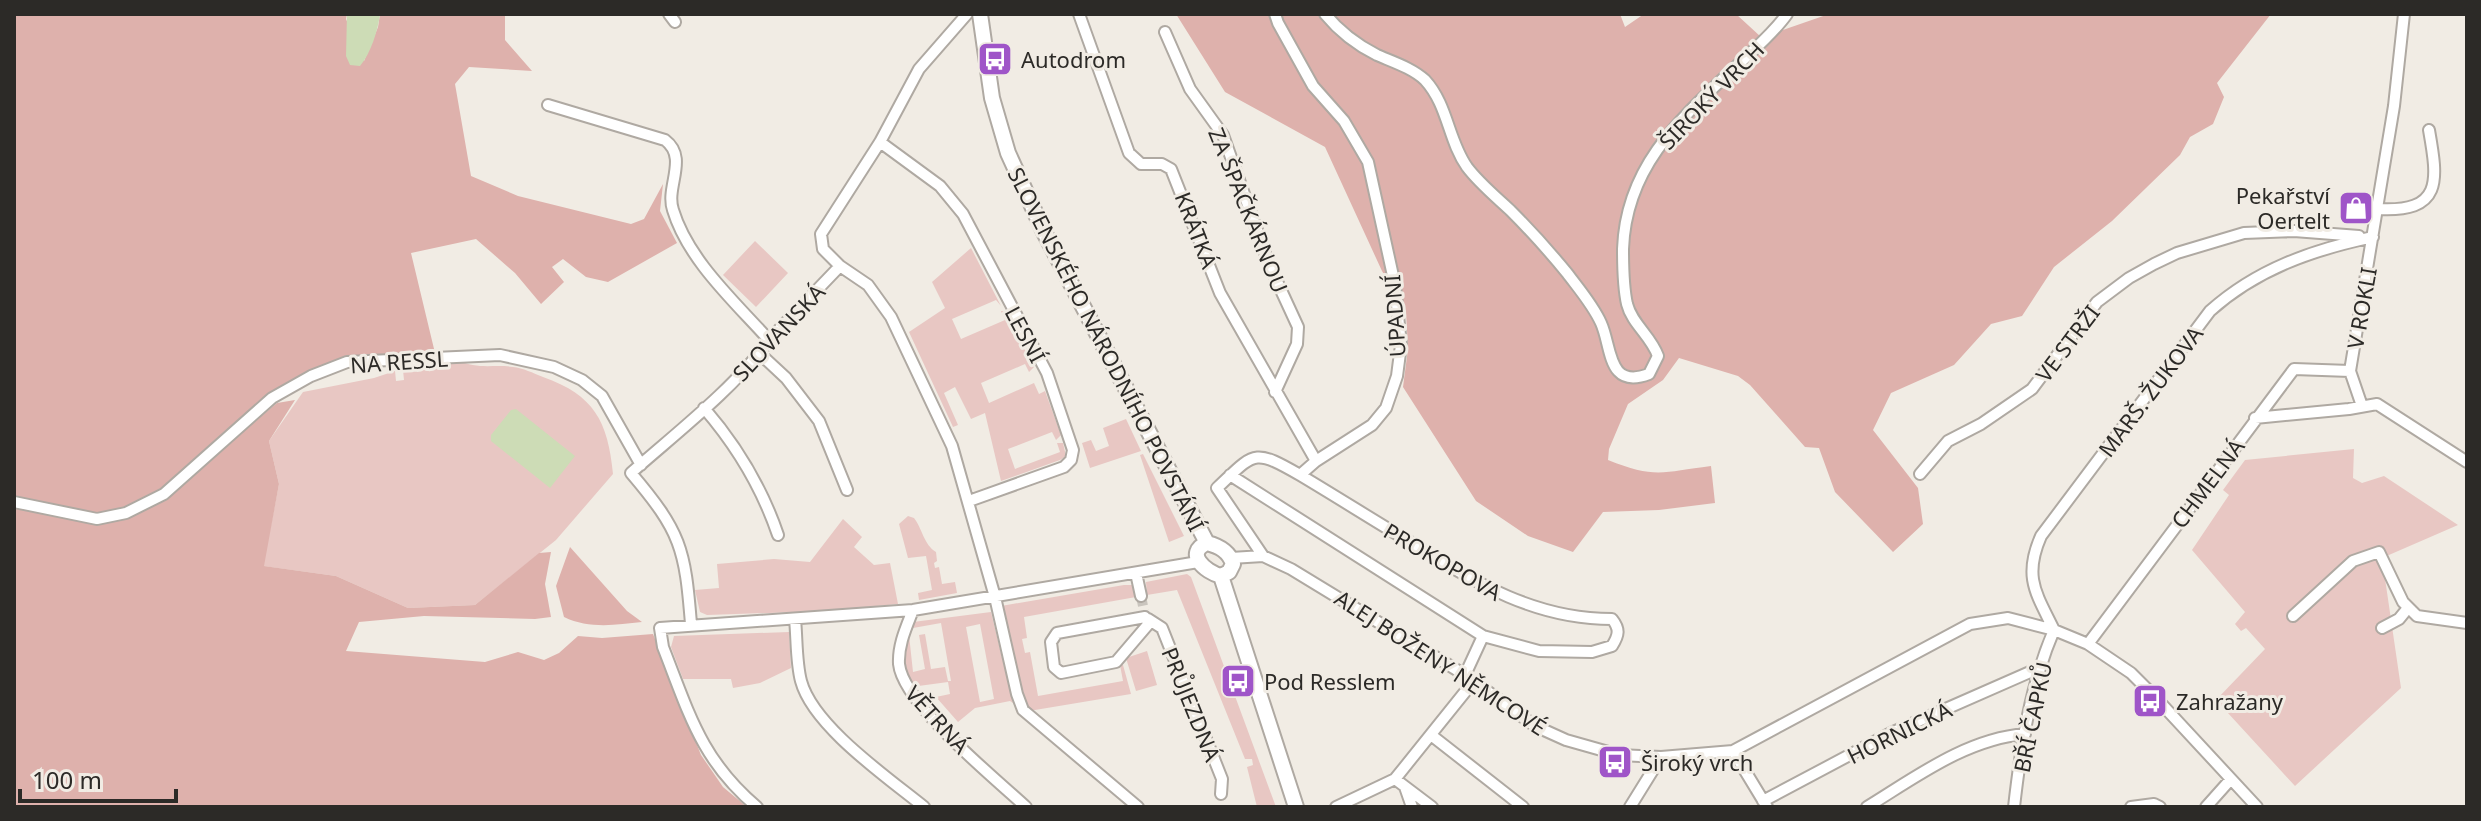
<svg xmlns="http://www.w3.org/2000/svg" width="2481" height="821" font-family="'Noto Sans',sans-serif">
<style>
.green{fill:#e8c7c3;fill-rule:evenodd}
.forest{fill:#deb1ac}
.water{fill:#cddcb6}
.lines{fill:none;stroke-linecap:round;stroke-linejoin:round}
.street-tunnel{stroke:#cac5be;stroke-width:10;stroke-dasharray:10 5;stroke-linecap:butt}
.street-casing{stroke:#afa9a2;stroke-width:14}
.secondary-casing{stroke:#afa9a2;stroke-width:18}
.street{stroke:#fff;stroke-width:10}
.secondary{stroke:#fff;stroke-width:14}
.labels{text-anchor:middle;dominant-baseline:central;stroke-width:6;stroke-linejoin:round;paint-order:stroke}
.poi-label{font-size:22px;fill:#2c2a27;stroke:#f1ece4;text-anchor:start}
.street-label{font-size:22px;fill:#2c2a27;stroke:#f1ece4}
</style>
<rect width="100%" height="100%" fill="#f1ece4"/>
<path class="green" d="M755 241 788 273 756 307 723 275Z
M971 248 1001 306 996 300 952 319 961 339 1005 320 1001 311H1004L1034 367 1029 372 1025 364 981 383 989 403 1034 383 1039 394 1045 391 1061 435 1056 440 1052 432 1008 449 1015 469 1060 452 1057 443H1063L1066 456 1060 460 1001 481 985 413 971 419 955 387 944 393 958 425 953 427 909 332 945 308 932 282Z
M459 360C475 370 495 364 513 367 523 368 533 373 543 377 594 395 608 421 613 474L556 540 475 605 408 608 336 576 263 566 279 484 269 441 303 392 374 378 395 371 396 381 404 380 403 370Z
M1126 419 1141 451 1090 468 1082 443 1091 440 1096 451 1109 446 1103 428Z
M2354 449 2353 478 2362 483 2384 476 2458 525 2382 558 2401 688 2295 786 2216 700 2265 649 2246 628 2241 631 2235 624 2245 612 2192 550 2229 495 2223 490 2245 460Z
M1143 454 1184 536 1169 542 1140 455Z
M908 516 914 518C922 528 924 545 936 552L937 561 934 563 935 568 939 567 942 584 955 582 957 593 919 600 918 593 932 590 926 556 908 558 899 524Z
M843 519 862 537 854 547 874 565 890 563 898 604 825 611 707 615 700 612 695 590 719 588 717 564 774 559 810 562Z
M1187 574 1191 577 1276 807H1257L1247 767 1253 765 1252 759H1245L1177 590 1147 595 1146 582Z
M1124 585H1133L1136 597 1024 617 1027 638 1022 639 1025 653 1030 652 1038 696 1123 681 1120 665H1123L1131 694 1029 711 1017 682 1001 606Z
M991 612 1013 703 1010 701 975 708 958 722 936 697 950 694 948 682 911 687 902 658 910 626 913 622ZM941 623 951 681H948L945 667 931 669 925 634 919 635 925 669 913 672 909 635 913 628ZM980 624 994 699 980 702 966 627Z
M789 632 791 668 760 683 733 688 731 679H683L671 647 674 636Z
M1147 651 1157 685 1136 691 1126 658Z"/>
<path class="forest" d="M14 14H347L346 19 364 61 378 27 380 14H505V40L532 71 469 67 455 84 471 176 518 196 631 224 644 219 663 184 660 211 677 243 608 282 586 277 563 259 552 267 564 282 541 304 515 273 476 239 411 253 435 353 342 361 284 384 163 493 126 510 98 514 14 498Z
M1176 14H1620L1625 27 1644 14H1736L1761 37 1731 75 1780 31 1829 14H2271L2217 83 2224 97 2213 124 2190 137 2180 155 2112 221 2054 267 2022 316 1991 324 1954 365 1891 393 1873 430 1918 488 1923 524 1893 552 1835 492 1819 448 1805 447 1750 385 1738 376 1679 358 1663 380 1628 404 1609 449 1608 460C1655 479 1663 472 1711 466L1715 503 1659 510 1603 512 1573 552 1528 536 1476 501 1403 387 1408 349 1406 311 1382 271 1325 147 1225 92Z
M295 400 269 441 279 484 264 566 336 576 408 608 475 605 539 553 551 552 545 584 551 617 535 619 424 616 359 622 346 651 485 662 518 652 544 660 559 653 578 636 602 638 653 634 701 755 723 787 747 807H14V507L96 523 165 497 277 403Z
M570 547 627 611 642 622C615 625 589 629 564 617L556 586Z"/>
<path class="water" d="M347 14H380C378 30 371 53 360 66L350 65 346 56Z
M516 409 575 456 550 488 491 441V435L511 410Z"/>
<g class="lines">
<path class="street-tunnel" d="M1141 596 1144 611"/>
<g class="street-casing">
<path id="street" d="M669 14 675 22
M1079 14 1129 153 1141 164H1162L1171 169 1220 293 1316 461
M1275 14 1278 23 1313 86 1344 121 1368 162 1395 285 1401 345 1397 376 1386 408 1372 425 1316 461 1300 475
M1325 14C1339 31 1357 45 1377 55 1393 62 1412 68 1425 80 1448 105 1448 140 1467 167 1479 183 1495 196 1510 210 1530 230 1549 251 1567 273 1579 289 1593 305 1601 323 1612 347 1607 390 1649 374L1658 356C1651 336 1632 324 1627 304 1623 286 1623 267 1623 249 1626 162 1686 114 1745 58 1760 44 1775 31 1787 14
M1165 32 1190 89 1223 135 1269 264 1298 327 1297 344 1275 392
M548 105 665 140C689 158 665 187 673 210 688 260 735 302 769 340
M880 142 940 186 963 214 1047 373 1073 450 1071 460 1064 467 969 501
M2377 209C2443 213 2438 181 2429 130
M840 266 868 285 891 317 952 446 995 597 1017 694 1023 710 1138 807
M759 353 786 378 819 421 847 490
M2362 406 2350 371 2394 106 2404 14
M704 408C736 445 762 488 778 535
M2255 418 2349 409 2377 404 2467 462
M1920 474 1948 441 1981 424 2032 389 2097 302 2129 278 2154 264 2177 253 2244 233 2294 231 2359 236
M1230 475 1483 636 1539 651 1592 652 1612 646C1619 635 1620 629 1612 619 1533 619 1475 582 1410 542 1373 520 1337 497 1300 475 1253 448 1255 452 1217 488L1263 556
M14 502 97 519 126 513 164 494 272 398 311 376 347 362 500 355 554 367 582 380 602 396 641 465
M1231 558 1263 556 1291 569 1465 675 1535 726 1566 740 1619 755 1661 757 1733 751 1970 624 2008 618 2054 630 2088 644 2131 673 2155 697 2257 807
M1136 573 1141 596
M913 610C906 628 898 645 899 664 903 704 996 779 1026 807
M2293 616 2353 561 2379 552 2403 602 2417 616 2467 623
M1145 617 1057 633 1051 642 1054 667 1061 673 1116 662 1151 621
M795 619C797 639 796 662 801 681 813 726 887 777 924 807
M1148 619 1162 628 1222 779 1221 794
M691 624C685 548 681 532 631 473 675 434 735 388 769 340L840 266 823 249 821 234 880 142 919 69 967 14
M2382 628 2399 619 2408 608
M2054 630C2036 593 2023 577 2041 536L2210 311C2257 269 2312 250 2373 237
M2088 644 2294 369 2350 371
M1465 675 1483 636
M1431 735 1523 807
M1733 751 1767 807
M1395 779 1432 807
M1405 787 1412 807
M1763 801 1891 733 2039 668
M757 807C701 760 689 713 663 647L660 628 913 610 1198 562
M1336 807 1395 779 1473 682
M1630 807 1661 757
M1867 807C1916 777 1966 739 2025 734
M2014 807C2021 746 2030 686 2054 630
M2131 807 2154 804 2160 807
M2206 807 2231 779"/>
</g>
<g class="secondary-casing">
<path id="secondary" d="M980 14 992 98 1008 153 1044 232 1207 543
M1207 543C1219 546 1229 551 1233 564L1229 572 1221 576
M1207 543C1184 553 1205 572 1221 576
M1221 576 1296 807"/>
</g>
<use href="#street" class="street"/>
<use href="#secondary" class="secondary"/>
</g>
<defs>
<g id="bus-square" transform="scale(1.8)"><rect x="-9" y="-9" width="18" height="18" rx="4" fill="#9f55c8" stroke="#f1ece4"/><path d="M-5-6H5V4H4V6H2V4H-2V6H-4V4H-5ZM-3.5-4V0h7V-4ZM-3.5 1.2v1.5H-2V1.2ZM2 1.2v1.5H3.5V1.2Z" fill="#fff"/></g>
<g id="shop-square" transform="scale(1.8)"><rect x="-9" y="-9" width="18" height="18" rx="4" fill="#9f55c8" stroke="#f1ece4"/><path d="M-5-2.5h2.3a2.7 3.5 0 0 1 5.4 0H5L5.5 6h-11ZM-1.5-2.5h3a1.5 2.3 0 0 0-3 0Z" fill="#fff"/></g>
</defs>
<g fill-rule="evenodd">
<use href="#bus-square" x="995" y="59"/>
<use href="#shop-square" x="2356" y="208"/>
<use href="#bus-square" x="1238" y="681"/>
<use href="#bus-square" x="2150" y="701"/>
<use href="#bus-square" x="1615" y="762"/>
</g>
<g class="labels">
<g class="poi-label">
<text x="1021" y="59">Autodrom</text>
<text x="2330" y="195" text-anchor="end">Pekařství<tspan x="2330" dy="25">Oertelt</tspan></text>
<text x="1264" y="681">Pod Resslem</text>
<text x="2176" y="701">Zahražany</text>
<text x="1641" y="762">Široký vrch</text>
</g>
<g class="street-label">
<text transform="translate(1711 95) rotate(-46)">ŠIROKÝ VRCH</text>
<text transform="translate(1249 210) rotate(68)">ZA ŠPAČKÁRNOU</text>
<text transform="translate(1197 230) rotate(69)">KRÁTKÁ</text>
<text transform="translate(2361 308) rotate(-80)">V ROKLI</text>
<text transform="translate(1394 316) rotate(-94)">ÚPADNÍ</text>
<text transform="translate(778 332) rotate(-47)">SLOVANSKÁ</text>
<text transform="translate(1026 334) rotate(62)">LESNÍ</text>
<text transform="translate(2067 343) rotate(-53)">VE STRŽI</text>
<text transform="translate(1107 349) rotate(63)">SLOVENSKÉHO NÁRODNÍHO POVSTÁNÍ</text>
<text transform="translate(399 361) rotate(-4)">NA RESSL</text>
<text transform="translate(2150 391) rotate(-53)">MARŠ. ŽUKOVA</text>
<text transform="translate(2207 483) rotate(-53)">CHMELNÁ</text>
<text transform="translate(1443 561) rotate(30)">PROKOPOVA</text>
<text transform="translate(1441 662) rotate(33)">ALEJ BOŽENY NĚMCOVÉ</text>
<text transform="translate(1192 704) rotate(68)">PRŮJEZDNÁ</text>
<text transform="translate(2032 717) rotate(-78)">BŘÍ ČAPKŮ</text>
<text transform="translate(938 719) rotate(48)">VĚTRNÁ</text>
<text transform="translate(1899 732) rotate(-26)">HORNICKÁ</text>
</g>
</g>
<rect width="2481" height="821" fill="none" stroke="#2c2a27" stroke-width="32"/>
<path d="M20 789v12h156v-12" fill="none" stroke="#2c2a27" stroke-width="4"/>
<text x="32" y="789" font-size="24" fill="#2c2a27" stroke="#f1ece4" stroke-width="6" paint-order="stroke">100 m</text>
</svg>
